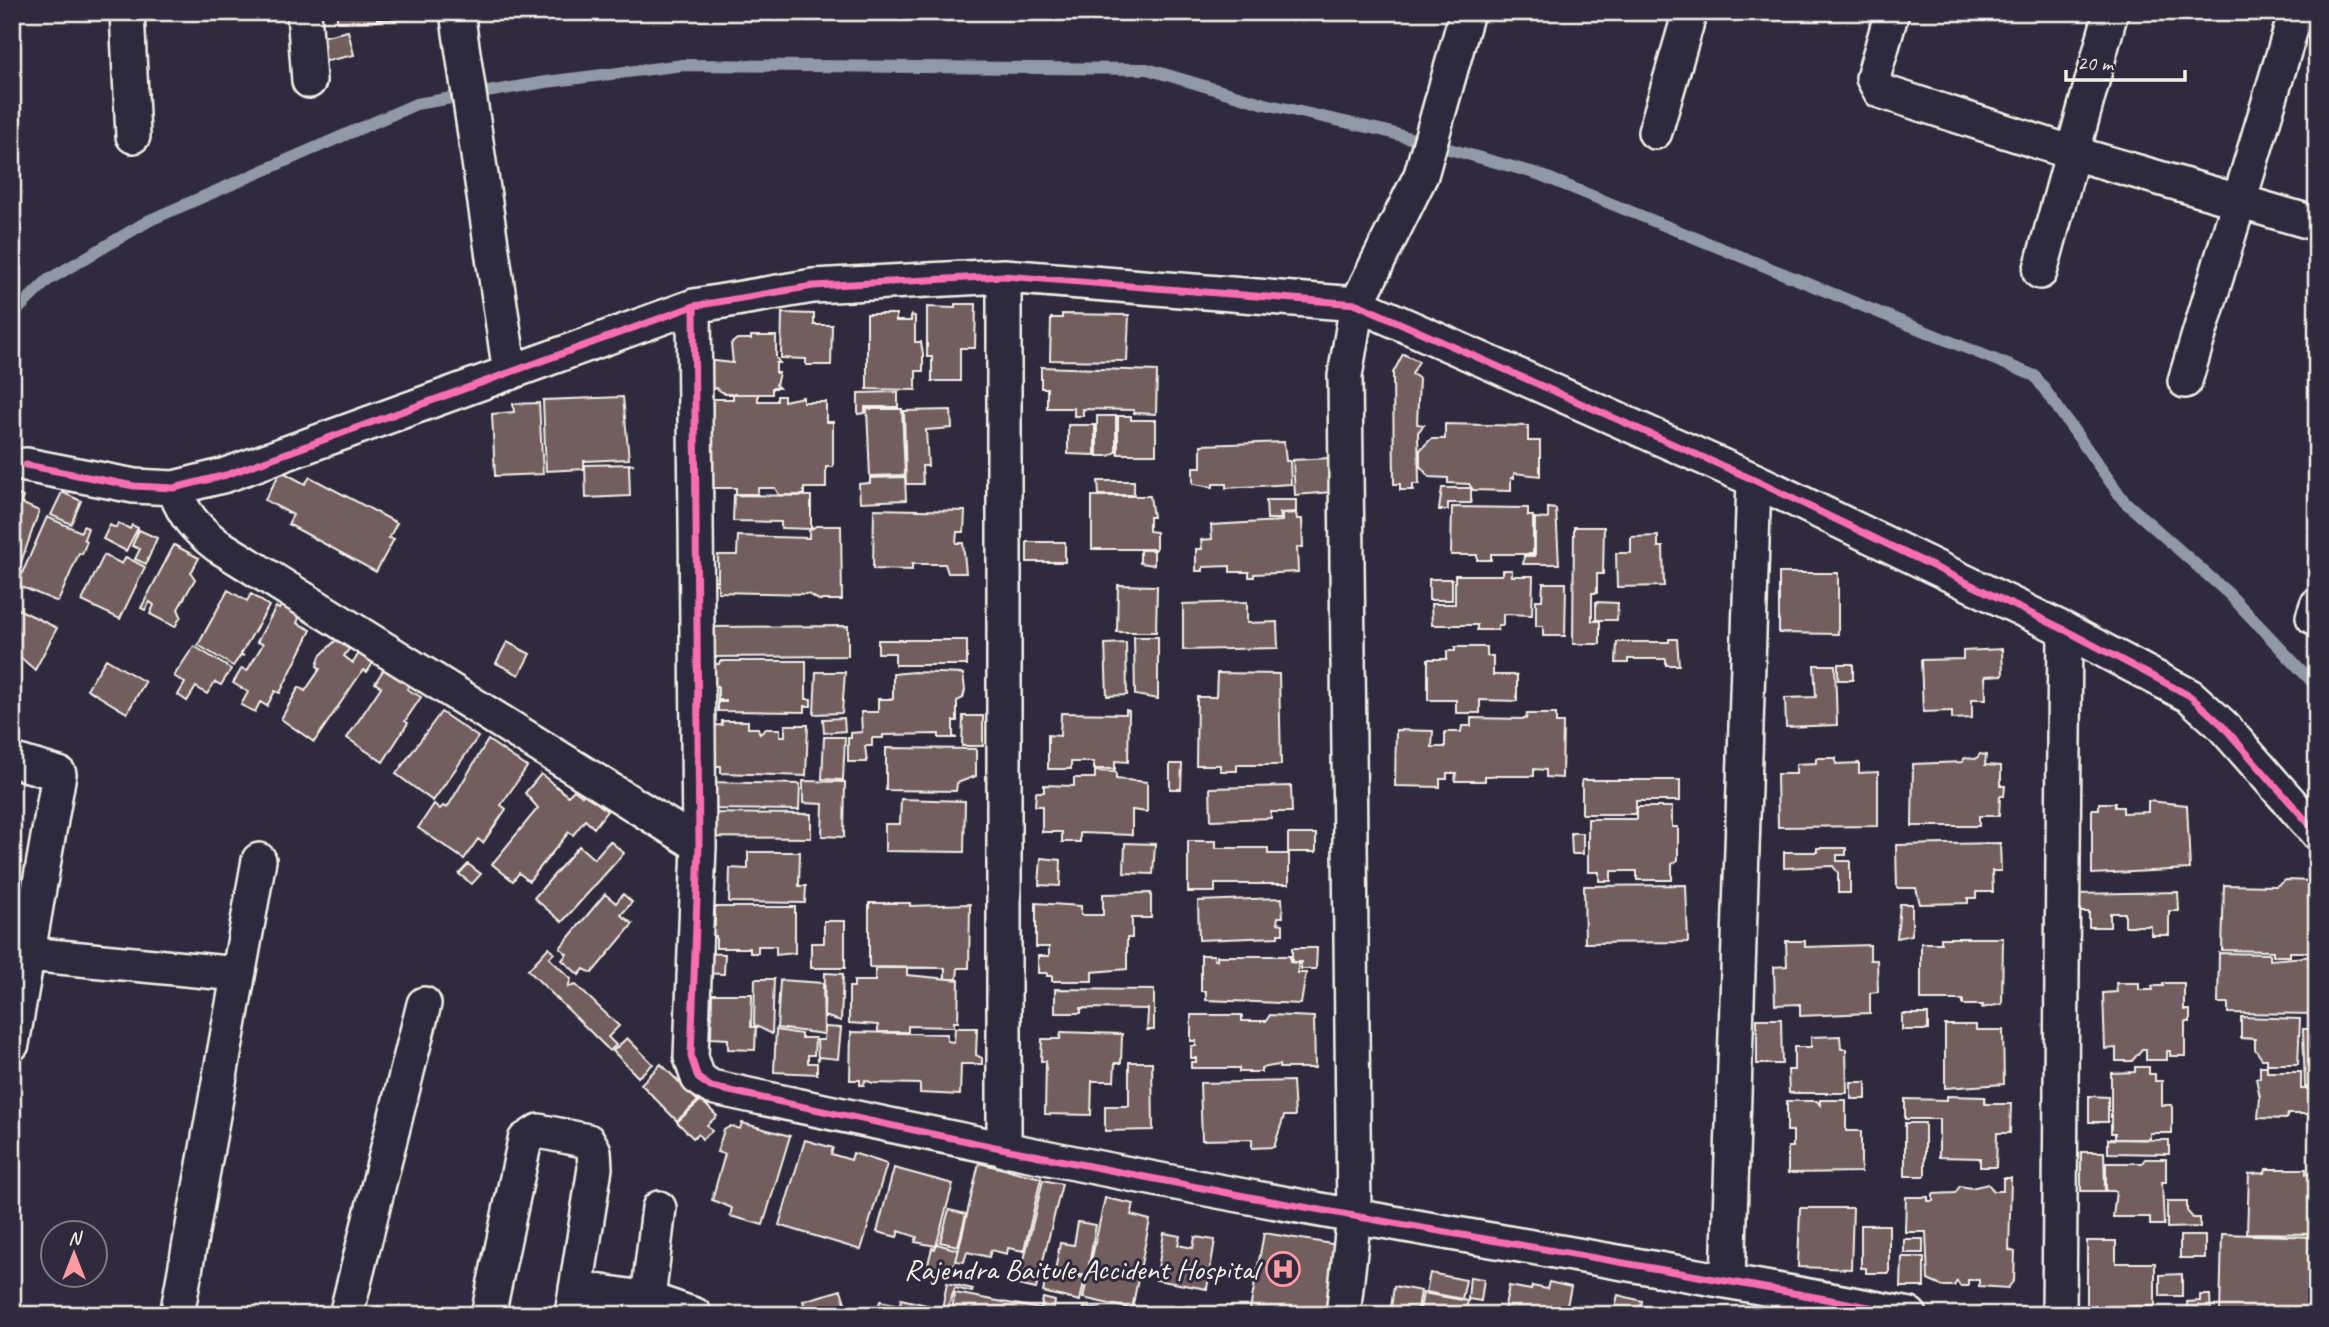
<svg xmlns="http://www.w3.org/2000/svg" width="2329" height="1327" font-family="Caveat,sans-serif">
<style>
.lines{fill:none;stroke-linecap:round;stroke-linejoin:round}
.stream{stroke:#9299a6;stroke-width:12}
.building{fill:#725d5f;stroke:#f4f1e8;stroke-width:2}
.street-casing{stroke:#f4f1e8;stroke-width:38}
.street{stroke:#2f2a3d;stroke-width:33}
.cycleway-casing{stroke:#2f2a3d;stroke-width:11}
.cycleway{stroke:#f96db3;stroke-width:7}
.labels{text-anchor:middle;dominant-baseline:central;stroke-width:6;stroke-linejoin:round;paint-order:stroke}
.poi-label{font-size:30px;fill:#f4f1e8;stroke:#2f2a3d;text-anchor:end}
</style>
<rect width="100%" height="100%" fill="#2f2a3d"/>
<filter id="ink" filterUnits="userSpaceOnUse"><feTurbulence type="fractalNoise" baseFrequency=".0143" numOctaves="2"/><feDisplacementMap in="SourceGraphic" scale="14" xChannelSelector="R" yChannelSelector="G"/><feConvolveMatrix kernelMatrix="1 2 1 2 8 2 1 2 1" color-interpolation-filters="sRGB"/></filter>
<g filter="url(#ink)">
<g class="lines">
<path class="stream" d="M12 315 48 280 150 220 416 104 546 82 683 65 1147 69 1265 104 1385 131 1538 174 2035 376 2124 501 2229 594 2317 687"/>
</g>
<path class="building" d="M337 12H377V21L337 22Z
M377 12H422V19L378 20Z
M348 31 354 55 313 64 308 40Z
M955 304H976L975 348H960V381H932V357H927V307L955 308Z
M782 313 814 314V325H832L831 365H806V359L781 358Z
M867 314H896V321H911V315L915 316V342H921L923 354V371H916V390L867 389Z
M1062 314 1129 315 1127 361 1050 360 1051 318H1062Z
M751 336H776V358L780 363H776V373H779L776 385 779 388H772V394H725L716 388 708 390 706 360 733 363 731 344 737 339H751Z
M1403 354 1419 361 1412 374 1419 378 1417 424 1424 425 1418 432 1419 484H1413V490H1400V484H1394L1393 373Z
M1041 367 1157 371 1156 414 1134 413V410L1083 409V416H1074V408H1047V388H1041Z
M898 392V407H865V413L858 414V393Z
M733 394H758V401H777V396H784V401L803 397V402H826V422H833V467H826V488H804V495H779L775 488H758V494H736V488H713V399H733Z
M623 397 629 459 584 461V469L546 471 543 400Z
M539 403 543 474 495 476 492 414 514 412 513 404Z
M867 409H902L905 475 870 476Z
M951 410 952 428 926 430 928 466H922L923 484H906L904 411Z
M1097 416H1116V452L1109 456H1097Z
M1118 416H1131V420H1156V454H1118Z
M1445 424 1528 426V441H1540V476L1514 473V478H1511V491L1473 490 1469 484 1448 483V478L1429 477 1420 466V450L1431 439H1445Z
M1068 425H1095V455L1068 454Z
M1284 442 1286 461H1290L1291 484 1226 488V484H1213V487L1193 484V467H1201V445Z
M1330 458 1332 492 1295 495 1293 460Z
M634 464 629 465 630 496 586 498 585 465Z
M281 471 305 484 310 477 397 523 389 538 394 539 376 572 288 524 293 515 265 500Z
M905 477 906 500 860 502 859 484 870 483V478Z
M1098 481H1134V495H1099Z
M1442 488H1471V503H1448V510H1439Z
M12 492 23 497 21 503 39 511 12 588Z
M62 492 81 501 71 524 51 515Z
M734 495 811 496V529L781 528V522L733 521Z
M1092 496H1150L1153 517H1149V531L1156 532V549H1092Z
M1266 500H1296V512L1280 513 1281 519H1267Z
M1452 507 1528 508V516H1533V554H1491V560H1477V555H1451Z
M1548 508 1556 509 1559 564H1523L1524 556H1535V518L1548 519Z
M874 509 965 511 964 532H957L956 543H963L966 573H948L945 564H912V570L873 569Z
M1296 513 1297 519H1302L1303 547H1297L1298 572 1254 574V577H1249V572H1230V566L1203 567V571H1196V549H1202L1201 540 1212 539 1211 525 1282 521V514Z
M47 517 81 532 83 526 88 528 84 539 87 541 82 554 79 553 58 602 17 585Z
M118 523 130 529 132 525 138 528 126 551 103 539 110 525 116 528Z
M816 526H841L842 600H819L808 594 718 592V584H714V580L718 581V555H737L738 536 809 538V531Z
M1574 527H1604L1603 574H1597V593H1592V621H1600V644H1573Z
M139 530 157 538 146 564 135 559 140 549 132 546Z
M1658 536V547H1663L1664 586 1617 587 1616 553H1631V537Z
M1027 542H1065V562H1027Z
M174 545 199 558 191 573 195 579 178 609 181 616 175 627 150 614 154 605 150 602 145 610 141 608Z
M1140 550H1154V565L1140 563Z
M104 555 122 564 126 557 145 567 120 619 82 601Z
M1502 570H1512V576H1533L1532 615 1503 614V625H1498V630H1477V625H1432L1431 604H1455V575H1502Z
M1779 573H1838V634L1779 633Z
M1429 579H1452V600H1429Z
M1543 583H1566L1565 636H1543V626H1536V600H1542Z
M1118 585 1157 586 1156 632H1117Z
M228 590 247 601 251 594 269 606 241 654 244 656 241 655 233 666 198 645Z
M1247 602V623L1277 622 1278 648 1183 650V604Z
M1596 602 1618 603 1617 620H1596Z
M283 603 301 613 297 623 311 630 280 693 275 691 267 706 260 702 255 712 241 705 248 692 233 683 242 668 247 671 263 644 257 642 276 607 279 609Z
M12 606 57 628 35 670 12 650Z
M848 626V656L712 657V627Z
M1134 637H1158V699L1135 695Z
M1669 639H1677L1679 665H1666V659H1628V663H1616L1617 642H1669Z
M336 640 349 649 344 656 353 663 359 653 373 663 367 672 363 670 314 742 281 719 299 687 305 691 320 669 317 666 320 656Z
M878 640H967V665H895V653H878Z
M507 642 530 654 519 675 496 663Z
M1126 643 1127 695 1107 696 1105 644Z
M194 646 231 669 221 685 215 682 207 694 196 687 187 701 178 695 185 683 174 676Z
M1455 647H1487V656H1493V675H1517V701L1480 700V713H1456V700H1428V659H1447V651H1455Z
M2002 649 2003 675 1985 676 1986 699H1972V718L1952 719V711L1923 712 1921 660 1963 659V651Z
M106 659 145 682 127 713 87 689Z
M720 661H806V699H811V706H805V712L718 711V702H726V700H718V686H703V664H719Z
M1838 664H1853V680H1838Z
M1814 665H1835L1837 725 1786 727 1785 698 1816 697Z
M384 669 411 683 407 689 421 697 405 721 408 723 383 762 347 738 381 687 375 683Z
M816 672H845L842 713 814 714Z
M914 672 963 674 965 690 963 698 957 701V721H953V737L957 738H939V734L883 735V738H872V746H865L867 762H848V738H851V733L862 732 861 712H878V699H893V674Z
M1217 673 1279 674 1281 765H1237V771H1220V765H1196L1197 697H1216Z
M1126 710 1129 711 1128 762 1115 761V769H1094V762H1071V769H1048V735L1060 736 1061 713 1126 714Z
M441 712 478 737 433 801 396 774Z
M1527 714H1556V723H1563L1562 778 1546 777V770L1534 769V776H1485V781H1455L1456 773H1447V779H1440V787L1395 786 1396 730 1433 731 1432 747H1445V732H1461L1462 726H1471V718L1526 719Z
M963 716H983V746H962Z
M844 718 845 731 824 733 823 719Z
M722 721H748V728H758L760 734 766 729H780V736H785V725H808L806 776 721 773V766H714L704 726 722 725Z
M824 737H845L843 780 822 779Z
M488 740 527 767 501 805 506 809 483 843 478 839 464 859 418 828 434 804 440 809 443 806 447 808Z
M886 748 976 749V776L957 783 956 791 886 790Z
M1980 754 1986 755 1985 765 2001 766V786H2005L2004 796H2000L1999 816H1979V826H1912L1913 764 1963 762 1964 758 1976 759Z
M1816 758H1836V764L1859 763V773L1878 772V826L1778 827 1777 774H1796V764L1816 763Z
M1170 764H1182L1181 789H1170Z
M1095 771 1116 772V779L1147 782V812L1132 810V835L1080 833V842H1062V832H1042V806H1035L1036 792H1044V785L1074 786V778H1095Z
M541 774 568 796 574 790 582 796 585 793 607 811 594 828 585 820 573 835 569 832 529 881 519 873 513 881 492 864 538 808 525 793Z
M1582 780H1680V801H1636V814H1582Z
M803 781 845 782 844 837 822 836 823 804 803 803Z
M709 782 800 784 799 810 708 809Z
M1291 786 1292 812H1271V818L1211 820 1210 788Z
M901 799 965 801 964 852 885 851V824H900Z
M2148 801 2187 805 2190 869 2092 874V809H2099V803H2115V807H2123V813L2148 812Z
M1637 807H1672V827H1678V860L1672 864V880H1637V871H1611V881H1599V872H1588V819H1637Z
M701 813 811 814V838L701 837Z
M1571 833H1583V854H1572Z
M1288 834H1316V852H1289V884H1215V892H1188V841H1216V848H1268V854H1288Z
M610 841 624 853 562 922 534 898 579 846 594 859Z
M1125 843 1155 844 1153 874 1124 873Z
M2000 843 2001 871H1992L1993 892H1976V898H1968V903L1920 904 1916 888H1897L1896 845Z
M1817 848H1846V855H1837V861H1850V893H1838V873L1833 866 1784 868V852H1817Z
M748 852H800L799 886H806L805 903 729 902 730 868 748 869Z
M1041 858 1061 860 1060 886 1039 885Z
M468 864 481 874 472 884 459 874Z
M2286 880 2312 881 2311 900H2317V952H2290V956H2273V951L2222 950 2224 885 2276 886Z
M1686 885 1688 942 1585 943 1584 886Z
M2178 892 2179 911H2169V935H2151V926H2125V913H2110V927H2089V912H2073L2076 894Z
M1151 893V918H1132V938H1127V969L1092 972V981H1052V976H1047V973H1038V956H1049V947H1036V903L1081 906V915H1103V894Z
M605 894 616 903 623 894 632 902 621 915 633 924 592 973 584 969 579 975 562 960 567 954 560 948Z
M1282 898 1283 917H1278L1277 923 1283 924V934H1278V937L1199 940 1198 901Z
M869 903H910V906L970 904 969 968H958L957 979H945V968L869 967Z
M1900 904H1912V935L1897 938Z
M715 907H795V953L776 955V946H758V953H750V948H716V936H707V927L715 926Z
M824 921H845V968H811V943H824Z
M1941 938H2003L2002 1004 1982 1008 1983 1005H1963V1000H1921V943H1941Z
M1786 941H1805V947L1870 945V960H1877L1878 992 1870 993V1013L1800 1016V1004L1775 1005 1774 967 1787 966Z
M549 947 554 953 549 958 571 979 568 987 576 985 619 1026 608 1037 616 1045 610 1051 528 970Z
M1292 948H1317L1316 969H1301V962H1292Z
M697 953 725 954 724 974 696 973Z
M2219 953 2270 954V960L2317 956V1014L2228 1013V1003H2218Z
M1201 955H1214V960H1217V956H1290V962L1298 963V973H1306L1301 1004 1206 1000V991H1201Z
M875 968H907V975L959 980 958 1022H954V1027L908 1026V1032H878V1025L849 1023V987H854V981H875Z
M825 973 843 974 841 1021 824 1016Z
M755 979H774L772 1034 754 1025Z
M780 980 823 983 824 1034 777 1028Z
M2116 983H2139V990H2153L2152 986H2163V983H2184V1010H2190V1022H2185V1056H2170V1051H2167V1060H2146V1049H2142L2132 1061H2116V1048L2105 1049 2103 993 2117 992Z
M1055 989 1154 990V1030H1147L1148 1009 1081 1008V1013H1055Z
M712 994H752L751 1027H756L755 1050 728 1049V1039L711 1038Z
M1902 1014H1928V1030H1902Z
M1191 1015H1242V1021H1266L1270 1015 1314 1017 1315 1068H1279V1065L1261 1068V1072H1239V1068H1191V1062H1196V1058H1191V1046H1196V1041H1191Z
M2241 1017 2300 1019 2298 1064H2267V1059H2262L2255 1049V1039L2241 1038Z
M1757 1019H1781L1782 1064H1757Z
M1945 1025H1976V1030H2003L2004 1084 1945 1088Z
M825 1027 841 1028 838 1059 819 1057 818 1061 817 1040H824Z
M955 1028H977L976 1055 982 1058V1064H961L960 1095 920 1093V1084L873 1083 865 1080 864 1085H860V1080H850L851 1032 947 1034V1041L954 1042Z
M2303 1029H2317V1100L2316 1087H2305Z
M776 1030 801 1034V1038H815L814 1055H808V1063H817V1074L774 1072Z
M1061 1032 1122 1034 1121 1063H1115L1114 1081H1092L1091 1115 1045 1114 1046 1061H1041L1042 1039H1060Z
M1840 1036 1841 1049H1846L1847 1093H1789L1788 1070H1794V1047H1811V1037Z
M627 1038 653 1064 638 1077 613 1051Z
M1129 1062H1152L1153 1130 1105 1131V1106H1129Z
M661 1064 698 1101 677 1121 641 1084Z
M2260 1066H2267V1072H2301V1089H2311V1114H2288L2286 1119 2258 1118 2260 1097 2256 1078H2260Z
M2135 1067H2149V1074H2155V1081H2162V1105H2172V1133H2150V1139H2115V1133H2111V1073L2135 1072Z
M1293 1081 1295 1116H1284L1274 1147 1252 1148V1139L1202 1140 1200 1083Z
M1851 1082H1866V1099H1851Z
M1947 1096 1985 1097V1104H2011L2010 1133H1997L1996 1167H1980V1158L1939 1157V1119H1905V1099L1947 1100Z
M2089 1096 2108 1097V1122H2089Z
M701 1100 717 1116 707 1125 712 1131 702 1139 698 1134 693 1138 677 1122Z
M1820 1100H1846V1131H1861V1172L1788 1173V1147H1793V1131H1787V1101H1817L1820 1105Z
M742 1123 790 1136 763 1225 730 1216 732 1208 712 1200 725 1154 717 1152 724 1130 731 1126 740 1129Z
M1905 1123H1925V1176H1905Z
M2108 1139 2169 1140V1154L2108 1153Z
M805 1140 833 1148 831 1154 851 1160 853 1153 887 1164 861 1250 779 1225Z
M2081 1152H2104L2105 1191H2081Z
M2145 1159H2166V1182H2162L2164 1225H2150V1217H2113L2116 1191H2106V1163H2142Z
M979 1163 1041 1178 1024 1251 1008 1248 1007 1254 991 1250 989 1257 967 1252 964 1262 956 1261Z
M894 1168 953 1184 936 1246 915 1242 917 1237 899 1231 897 1237 877 1232Z
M2266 1169H2306V1174H2317V1234L2247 1233 2249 1174 2265 1173Z
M2003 1178H2011L2009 1250 2015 1252 2014 1280 2008 1288 1979 1286V1280H1968V1286H1960L1957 1281 1954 1286H1941L1928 1280 1926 1232H1905L1906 1197H1928V1201H1933V1194L1955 1193 1960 1186 1971 1188 1988 1184 1994 1191H2003Z
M1043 1180 1062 1184 1036 1289 1018 1285Z
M1105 1198 1134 1204 1131 1215 1150 1220 1132 1309 1083 1298Z
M2167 1202H2187V1211L2193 1218H2200V1227L2167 1228Z
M1800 1208H1853L1851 1269 1798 1267Z
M949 1210 966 1214 958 1246 940 1242Z
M1078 1222 1096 1225 1087 1276 1055 1271 1060 1243 1074 1245Z
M1861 1225H1889V1273H1866V1268H1861Z
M1164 1233 1180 1236 1178 1245 1193 1248 1195 1237 1215 1240 1207 1289 1156 1280Z
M1264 1233 1345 1246 1333 1315H1249Z
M2222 1234 2317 1237V1315H2220Z
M2180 1236H2205V1258H2180Z
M1904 1239H1923V1253H1904Z
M2087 1241H2116V1263H2155V1306L2087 1307Z
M937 1244 958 1250 952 1271 928 1264 932 1248 935 1249Z
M1902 1257H1924V1287H1901Z
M1055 1273 1085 1278 1080 1301 1043 1292 1046 1278 1054 1279Z
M1430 1273 1466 1280 1462 1299 1426 1292Z
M2182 1274V1296H2160V1275Z
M1470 1277 1484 1279 1481 1301 1468 1299Z
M1549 1282 1571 1287 1565 1315H1503L1509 1286 1531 1290 1532 1286 1547 1289Z
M947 1283 973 1289 972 1292 955 1288 947 1310 942 1309Z
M1394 1286 1421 1291 1417 1315H1390Z
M841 1290 849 1315H807L803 1301Z
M955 1293 1041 1309 1043 1298 1055 1301 1053 1315H951Z
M1423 1293 1468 1301 1466 1309 1462 1315H1419Z
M1618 1295 1642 1301 1641 1307 1664 1312V1315H1613Z
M2200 1295H2210L2211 1315H2188L2187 1302 2200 1301Z
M901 1299 935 1307 933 1315H876L880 1301 900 1305Z
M1579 1305 1608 1312V1315H1577Z
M1084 1307 1124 1314V1315H1083Z"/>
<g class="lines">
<g class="street-casing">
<path id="street" d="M127 12 133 136
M304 12 309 81
M457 12 510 373
M1892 12 1873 78 1880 91 2073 153 2317 224
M1655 132 1690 12
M2040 272 2111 12
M1004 276V1150
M694 306 699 845 691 1057 698 1078 711 1087C925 1133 1139 1178 1354 1216 1539 1249 1725 1279 1910 1315
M2185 381 2296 12
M26 465 134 486 174 488 226 475 694 306 813 286 1004 276 1357 304 1754 480 2065 630 2190 696 2222 725 2317 833
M174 488C183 514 195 528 217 545L699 845
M2313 617 2317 605
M12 760 59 774 12 1044
M28 954 238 974
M1728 1279 1754 480
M576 1288 648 1299 695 1315
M177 1315 259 860
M346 1315 424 1004
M488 1315 525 1140 539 1131 588 1141 594 1151 595 1168 572 1315
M646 1315 659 1208
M1343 1315 1354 1216 1345 376 1357 304 1421 175 1467 12
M2059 1315 2065 630"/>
</g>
<use href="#street" class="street"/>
<g class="cycleway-casing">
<path id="cycleway" d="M694 306 699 845 691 1057 698 1078 711 1087C925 1133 1139 1178 1354 1216 1539 1249 1725 1279 1910 1315
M26 465 134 486 174 488 226 475 694 306 813 286 1004 276 1357 304 1754 480 2065 630 2190 696 2222 725 2317 833"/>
</g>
<use href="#cycleway" class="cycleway"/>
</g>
</g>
<defs>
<g id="hospital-ring" transform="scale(1.75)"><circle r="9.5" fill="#2f2a3d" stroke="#ff9aa2" stroke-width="1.5"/><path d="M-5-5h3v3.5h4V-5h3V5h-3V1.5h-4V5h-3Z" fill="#ff9aa2"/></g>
</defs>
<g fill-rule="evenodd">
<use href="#hospital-ring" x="1283" y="1269"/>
</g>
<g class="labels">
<g class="poi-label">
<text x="1258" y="1269">Rajendra Baitule Accident Hospital</text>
</g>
</g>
<rect width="2329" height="1327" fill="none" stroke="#2f2a3d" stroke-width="42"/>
<rect x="21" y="21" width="2287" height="1285" fill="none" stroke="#f4f1e8" stroke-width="2.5" filter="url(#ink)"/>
<g transform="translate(74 1254)"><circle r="33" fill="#2f2a3d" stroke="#7e7a81" stroke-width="2"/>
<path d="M0-5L12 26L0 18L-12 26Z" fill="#ff9aa2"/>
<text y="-10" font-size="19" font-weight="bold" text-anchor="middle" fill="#f4f1e8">N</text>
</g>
<path d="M2066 70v10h119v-10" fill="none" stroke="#f4f1e8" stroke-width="3.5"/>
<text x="2077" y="70" font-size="21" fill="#f4f1e8" stroke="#2f2a3d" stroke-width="5" paint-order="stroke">20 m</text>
</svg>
